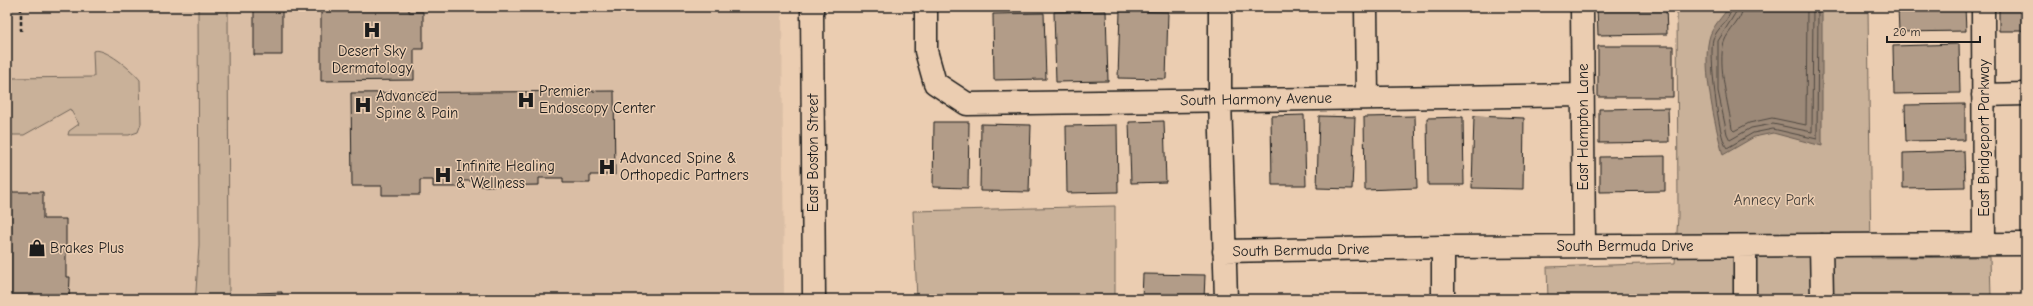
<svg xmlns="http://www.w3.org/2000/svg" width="2033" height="306" font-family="'Comic Neue',sans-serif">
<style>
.built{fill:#dabea5}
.green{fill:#c9b199;stroke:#72665a}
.water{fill:#9c8978;stroke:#695d53}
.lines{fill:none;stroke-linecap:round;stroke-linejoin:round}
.shore{stroke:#4f4841;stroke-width:1}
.building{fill:#b29c88;stroke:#1c1c1c}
.minor-casing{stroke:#1c1c1c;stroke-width:25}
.path{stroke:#1c1c1c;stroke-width:2.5;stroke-dasharray:4 3;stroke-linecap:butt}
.minor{stroke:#ebcdb1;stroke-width:22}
.labels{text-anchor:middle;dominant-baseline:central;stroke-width:3;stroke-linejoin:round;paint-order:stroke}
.poi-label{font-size:15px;fill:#1c1c1c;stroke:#ebcdb1;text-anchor:start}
.street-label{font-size:15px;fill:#1c1c1c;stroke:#ebcdb1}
.park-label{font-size:15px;fill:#47413b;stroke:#ebcdb1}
</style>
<rect width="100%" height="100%" fill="#ebcdb1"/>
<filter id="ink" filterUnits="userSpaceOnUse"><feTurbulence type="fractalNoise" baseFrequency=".025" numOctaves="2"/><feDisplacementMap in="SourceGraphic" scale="8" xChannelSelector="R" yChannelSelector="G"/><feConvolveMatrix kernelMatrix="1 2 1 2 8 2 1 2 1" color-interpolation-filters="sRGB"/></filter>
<g filter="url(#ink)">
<path class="built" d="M7 7H782L784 299H7Z"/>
<path class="green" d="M198 7H228L229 299H194L196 291 199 245Z
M1677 7H1868L1871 258 1990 257 1991 299H1548L1547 267 1675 263 1678 216Z
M7 50 10 53 11 78 94 77 93 51C104 46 133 71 140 80L141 124 138 132 129 135H68L69 131 79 124 70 109 24 135H7Z
M1115 206V299H917L913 211Z"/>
<path class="water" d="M1729 7H1822V146L1773 133 1754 137 1723 155C1715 124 1702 70 1709 39 1711 28 1723 16 1729 7Z"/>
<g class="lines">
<path class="shore" d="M1732 7C1731 19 1717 28 1713 39 1709 53 1718 139 1727 148L1753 133 1773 129 1817 139 1818 7
M1737 7 1736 12 1718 41V91L1727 134 1730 140 1751 128 1773 124 1812 132 1813 7
M1743 7C1742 21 1728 30 1724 42 1717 65 1729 106 1732 129L1734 131 1749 123 1772 118 1806 125 1807 7"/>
</g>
<path class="building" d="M254 7H282V55H254Z
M321 7H409V12H423V49H414V80L321 81Z
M1597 7H1666L1667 34 1598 35Z
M1898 7H1965L1966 31 1899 32Z
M1999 7H2026V31H1999Z
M1106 11 1108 81 1056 82 1054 12Z
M1120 11 1168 12 1166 79 1118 78Z
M1044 13 1046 79 994 80 993 14Z
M1959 44 1960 93 1894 94 1893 46Z
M1598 46H1673V97H1598Z
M614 91 615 175H590V183H563V178H539V185L481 186V181H461V187H433V180H420V195H382V186H352L351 93Z
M1965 104V140L1906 141 1905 105Z
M1668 108 1669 142 1599 143V109Z
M1304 115 1306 185H1272L1271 116Z
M1319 116 1355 117 1352 189 1317 188Z
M1415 116 1417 188 1365 190 1364 117Z
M1474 116 1524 118 1523 189 1472 188Z
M1463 117 1464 185H1428L1427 118Z
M1164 121 1166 182 1131 183 1129 122Z
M934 122H969L968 188 933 187Z
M981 124 1031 125 1029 192 980 191Z
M1117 125 1118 192 1067 193 1066 126Z
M1964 151 1965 187 1903 188V153Z
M1665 156V191L1600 192V157Z
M7 192H43V219H66V277H70L69 299H7Z
M1143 274 1205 275 1204 299H1142Z
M282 292V299H257V293Z
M1418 295V299H1352V296Z
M1313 297V299H1246V298Z
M1461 297H1522V299H1461Z"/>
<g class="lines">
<g class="minor-casing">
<path id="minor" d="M812 7 814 299
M926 7V51L935 83 967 104 1583 95
M1220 7V99L1226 299
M1366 7 1367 97
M1582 7 1584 246
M1983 7 1984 244
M1983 95 2026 94
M1821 245 1822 299
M1745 246V299
M1443 247V299
M1224 251 1443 247 2026 244"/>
</g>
<path class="path" d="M21 7V31"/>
<use href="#minor" class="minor"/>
</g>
</g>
<defs>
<g id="hospital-bare" transform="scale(1.38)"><path d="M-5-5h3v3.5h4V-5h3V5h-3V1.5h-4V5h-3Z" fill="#1c1c1c" stroke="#ebcdb1" stroke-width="2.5" paint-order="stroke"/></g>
<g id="shop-bare" transform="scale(1.38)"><path d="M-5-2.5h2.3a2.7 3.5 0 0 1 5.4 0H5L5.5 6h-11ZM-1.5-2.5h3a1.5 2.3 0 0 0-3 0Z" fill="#1c1c1c" stroke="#ebcdb1" stroke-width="2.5" paint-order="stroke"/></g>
</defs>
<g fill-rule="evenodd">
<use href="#hospital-bare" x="372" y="30"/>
<use href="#hospital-bare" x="526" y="100"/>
<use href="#hospital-bare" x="363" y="105"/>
<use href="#hospital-bare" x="607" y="167"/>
<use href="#hospital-bare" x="443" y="175"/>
<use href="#shop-bare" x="37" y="248"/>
</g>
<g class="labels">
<g class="poi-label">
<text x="372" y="51" text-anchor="middle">Desert Sky<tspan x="372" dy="17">Dermatology</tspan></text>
<text x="539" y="91">Premier<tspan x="539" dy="17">Endoscopy Center</tspan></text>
<text x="376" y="96">Advanced<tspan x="376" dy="17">Spine &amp; Pain</tspan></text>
<text x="620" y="158">Advanced Spine &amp;<tspan x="620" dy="17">Orthopedic Partners</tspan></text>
<text x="456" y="166">Infinite Healing<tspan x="456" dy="17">&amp; Wellness</tspan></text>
<text x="50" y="248">Brakes Plus</text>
</g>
<g class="street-label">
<text transform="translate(1256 99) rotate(-1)">South Harmony Avenue</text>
<text transform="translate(1583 127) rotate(-90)">East Hampton Lane</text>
<text transform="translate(1984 138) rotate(-90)">East Bridgeport Parkway</text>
<text transform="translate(813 153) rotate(-90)">East Boston Street</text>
<text x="1625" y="246">South Bermuda Drive</text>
<text transform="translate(1301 250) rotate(-1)">South Bermuda Drive</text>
</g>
<g class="park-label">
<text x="1774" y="200">Annecy Park</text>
</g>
</g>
<rect width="2033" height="306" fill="none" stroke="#ebcdb1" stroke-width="24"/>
<rect x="12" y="12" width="2009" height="282" fill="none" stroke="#1c1c1c" stroke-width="1.5" filter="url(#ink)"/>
<path d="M1887 36v6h93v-6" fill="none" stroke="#1c1c1c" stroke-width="2"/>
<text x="1893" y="36" font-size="12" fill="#1c1c1c" stroke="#ebcdb1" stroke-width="3" paint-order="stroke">20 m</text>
</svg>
